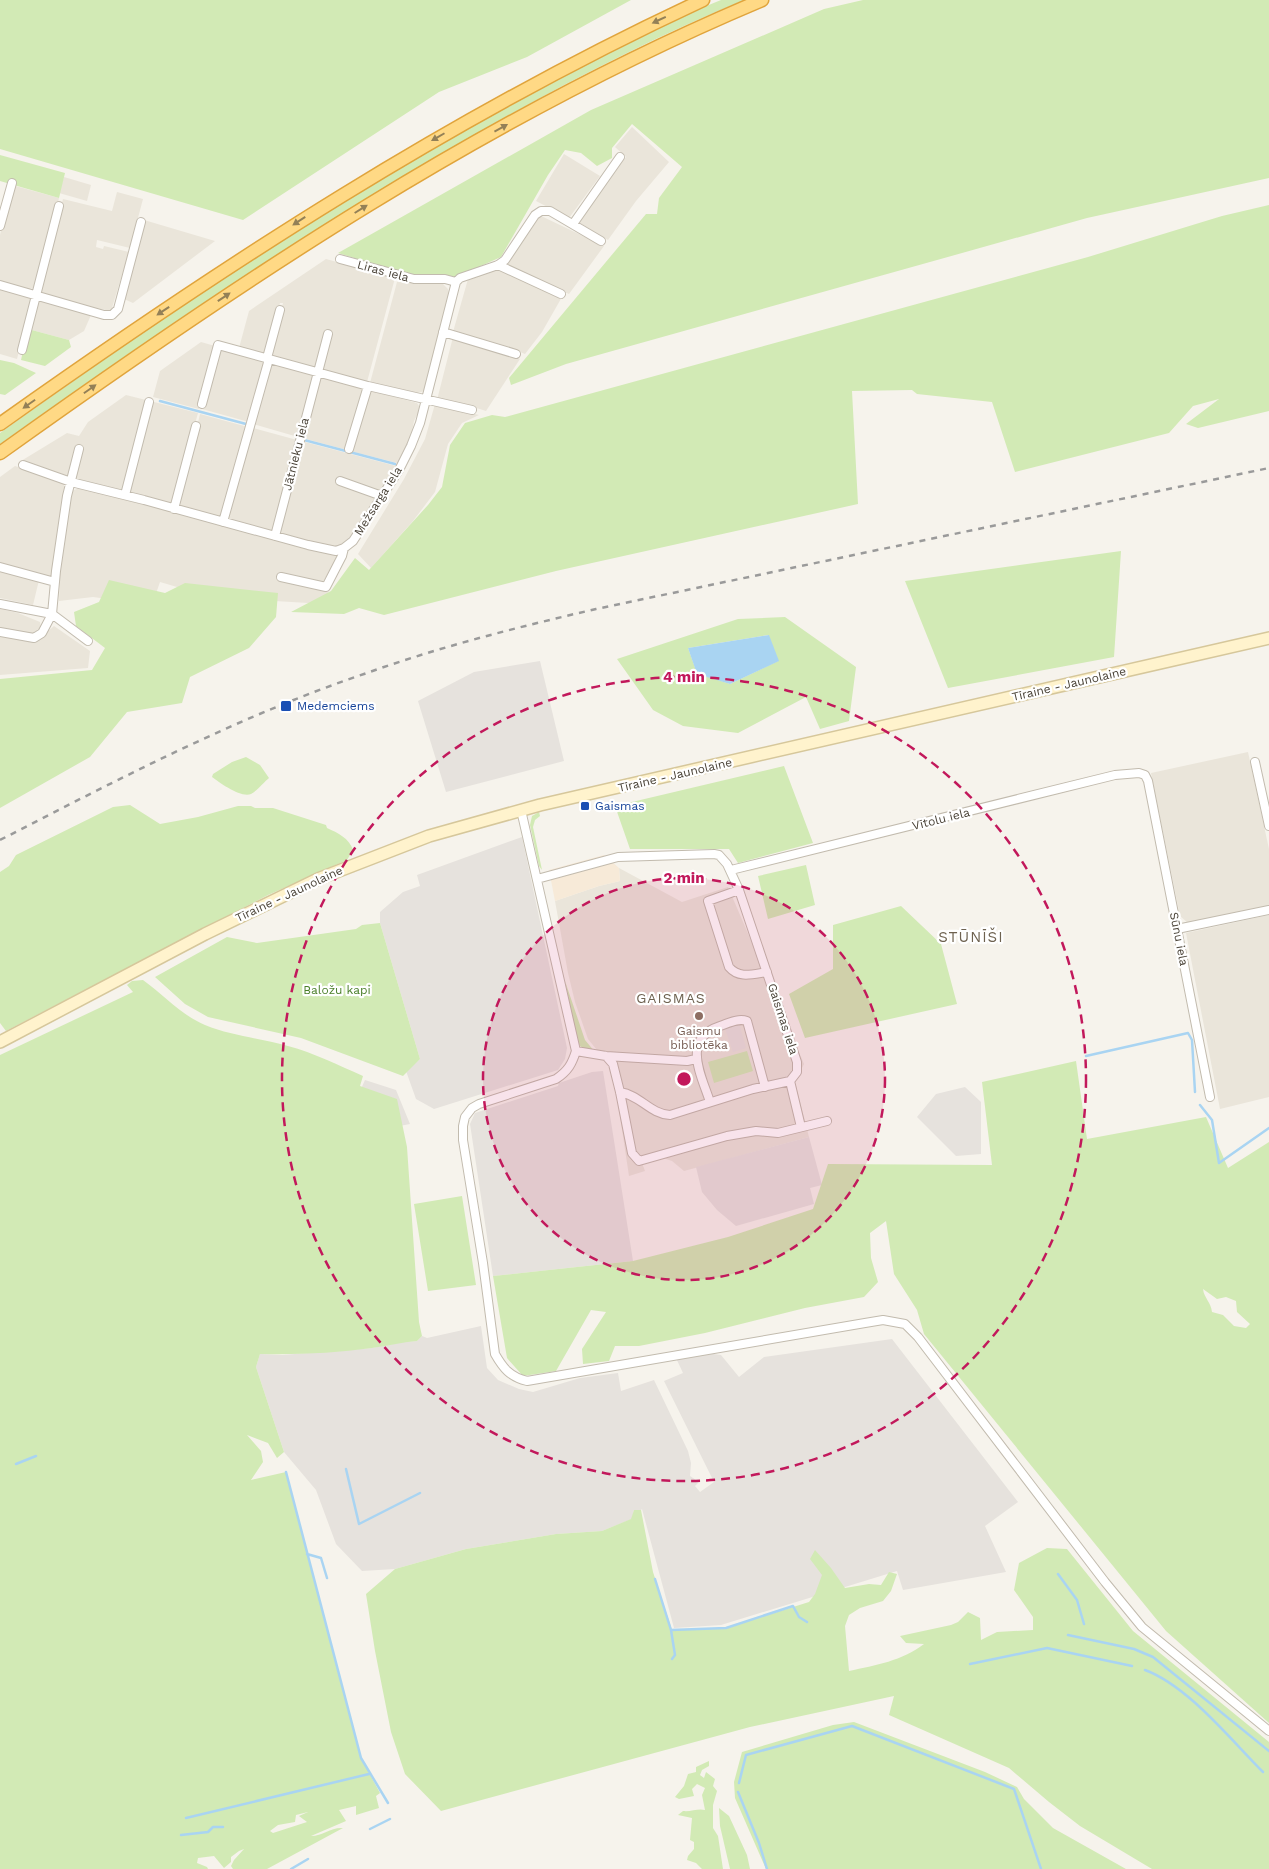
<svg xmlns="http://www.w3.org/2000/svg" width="1269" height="1869" font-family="'Work Sans',sans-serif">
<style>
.residential{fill:#eae5da}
.commercial{fill:#f7ead8}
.industrial{fill:#e6e2dd}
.green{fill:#d2eab5;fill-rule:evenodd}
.water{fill:#a9d4f2}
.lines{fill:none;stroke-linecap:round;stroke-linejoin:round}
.stream{stroke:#a9d4f2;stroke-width:2.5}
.minor-casing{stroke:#c2bbae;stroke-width:10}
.secondary-casing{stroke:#d6c79b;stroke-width:14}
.trunk-casing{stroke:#e0a43c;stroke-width:15}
.minor{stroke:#fff;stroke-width:8}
.secondary{stroke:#fff3cd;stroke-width:11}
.trunk{stroke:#ffd985;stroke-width:12}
.rail{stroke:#9a9a9a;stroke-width:2.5;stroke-dasharray:6 6;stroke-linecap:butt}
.oneway{fill:#938057}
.ring{fill:none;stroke:#c2185b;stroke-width:2.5;stroke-dasharray:9 6}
.transit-dot{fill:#1a4fb4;stroke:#fff;stroke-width:2}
.education-dot{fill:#8d6e63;stroke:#fff;stroke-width:2}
.labels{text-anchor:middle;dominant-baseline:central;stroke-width:4.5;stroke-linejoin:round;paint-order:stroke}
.street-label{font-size:12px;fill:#4b4439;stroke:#fff}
.transit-label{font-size:12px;fill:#164399;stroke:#fff;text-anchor:start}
.park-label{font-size:12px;fill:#4a7f2a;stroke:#fff}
.education-label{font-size:12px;fill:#785e54;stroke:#fff}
.neighbourhood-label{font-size:14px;letter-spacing:1px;fill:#6e6250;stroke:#fff}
.quarter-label{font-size:15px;letter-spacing:1px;fill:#6e6250;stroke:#fff}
.centre{fill:#c2185b;stroke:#fff;stroke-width:2.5}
.ring-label{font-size:15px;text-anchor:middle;font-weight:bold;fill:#c2185b;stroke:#fff;stroke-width:4.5;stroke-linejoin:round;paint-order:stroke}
</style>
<rect width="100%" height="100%" fill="#f6f3ec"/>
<path class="residential" d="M632 127 669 162 636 201 608 240 578 222 626 157 615 147Z
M564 154 600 176 569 218 536 201Z
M64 177 91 185 87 201 59 193Z
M12 185 59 198 35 288 29 289 0 282V235Z
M117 192 143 199 130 248 97 240 96 247 103 249 104 246 129 252 111 311 86 306 38 292 63 199 112 211Z
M539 215 604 246 569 294 504 266 519 246Z
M144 220 215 241 133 303 124 299Z
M326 259 395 278 367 382 322 369 329 331 327 330 315 369 270 356 283 303H280L266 354 239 348 249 311Z
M494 269 506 272 562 297 542 332 525 354 508 347 453 332 468 279Z
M397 282 443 284 448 289 449 299 425 391 417 393 370 383Z
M0 289 32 297 17 359 0 354Z
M37 300 91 315 84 331 69 340 28 329Z
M453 337 520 359 486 411 464 404 437 400Z
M201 342 215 346V348L199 409 153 397 160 371Z
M219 347 265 362 249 422 202 409Z
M270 363 314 375 298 437 253 424Z
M318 376 365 388 347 450 302 438Z
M369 390 417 403 419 406 420 409 414 421 411 436 397 463 350 451Z
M126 395 198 413 173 504 73 479 82 446 78 445 68 476 21 461 67 433 79 436 88 422Z
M435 404 479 415 462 423 448 444 435 492 413 521 371 568 358 554 404 479 425 439Z
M200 414 248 427 221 518 178 506Z
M253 428 297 440 274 527 272 531 227 519Z
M301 441 396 466 380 493 338 477 336 483 377 497 351 537 339 546 324 545 278 533Z
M15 466 64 482V488L51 578 0 564V477Z
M81 487 339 556 322 583 277 574V578L329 590 325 604 211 597 160 582 152 605 93 597 59 601 61 558 72 491Z
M0 571 39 580 33 605 0 598Z
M0 609 18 613 40 622 41 628 30 635 0 630Z
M54 626 90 651 88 668 0 675V635L36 641Z
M1248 752 1269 849V906L1188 923 1180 916 1151 773Z
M619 868 682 902 728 887 804 1064 795 1082 809 1137 684 1171 672 1161 663 1158 642 1163 645 1171 629 1176 613 1070 588 1039 575 1002 568 973 555 901 599 886 620 881Z
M1269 915V1097L1220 1109 1186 933Z"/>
<path class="commercial" d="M604 855 619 868 620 881 599 886 555 901 549 870Z"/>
<path class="industrial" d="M540 661 564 761 446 792 418 701 474 672Z
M522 837 567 1048 565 1059 558 1070 434 1109 416 1099 406 1071 420 1059 380 923V912L403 892 420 886 417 875Z
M739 1023 746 1048 733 1052 725 1028Z
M603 1071 633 1261 493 1276 470 1124 475 1113 558 1086 559 1083 592 1072Z
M365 1080 396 1090 410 1124 394 1127 360 1091Z
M965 1087 981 1102V1154L956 1156 917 1117 936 1094Z
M809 1137 822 1185 810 1188 814 1204 736 1226 717 1210 702 1192 696 1167Z
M481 1326 487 1368 498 1380 519 1389 533 1392 580 1378 618 1373 621 1391 654 1380 688 1451 691 1463 690 1476 699 1482 695 1486 700 1492 714 1482 664 1381 683 1373 676 1358 706 1353 721 1355 739 1377 764 1357 892 1339 1018 1502 985 1526 1006 1572 903 1590 897 1571 721 1625 674 1628 642 1509 641 1510H634L632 1519 602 1531 556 1534 466 1549 395 1569 362 1571 336 1544 316 1490 284 1452 256 1367 260 1354 282 1355 372 1348 403 1342 417 1341 422 1336 427 1338Z"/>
<path class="green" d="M0 0H631L527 57 439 92 243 220 0 149Z
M721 0H744C649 39 557 87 467 139 305 231 152 336 0 444V433C168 313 339 197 520 99 586 64 652 27 721 0Z
M863 0H1269V178L1087 218 566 364 511 385 509 378 646 214H657L659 198 682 167 632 124 612 148V158L597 166 581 153 565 150 548 175 501 257 456 277 410 275 338 253 591 110 824 9Z
M0 155 65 173 59 198 0 181Z
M1269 205V411L1198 428 1186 424 1219 399 1193 406 1169 433 1015 472 992 402 917 394 912 390 852 391 858 504 556 571 384 615 359 608 344 614 291 612 331 591 355 558 369 570 428 505 442 487 450 445 465 423 492 415 505 417 1088 257 1222 216Z
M28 329 69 340 71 347 45 366 21 360Z
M0 360 14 363 36 373 5 395 0 394Z
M1121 551 1114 657 948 688 905 581Z
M109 580 165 593 185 583 278 593 276 617 249 648 190 677 182 703 127 712 90 757 0 808V679L92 670 105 648 76 626 74 612 99 602Z
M785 617 856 667 849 721 820 729 806 697 738 733 683 726 653 710 617 659 738 619ZM768 635 778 661 730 684 697 673 688 648Z
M246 757 260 765 269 778C264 782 257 791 251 794 241 798 220 783 212 777L213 774 232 762Z
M784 766 813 843 738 863 729 849H630L615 806Z
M130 805 160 824 198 817 238 806H251L255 808H273L326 825 327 828C338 833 349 838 353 850L347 860 268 895 6 1031 0 1023V872L9 866 16 855 113 807Z
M539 812 540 816 535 820 533 827 542 870 539 866 530 825 532 816Z
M806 865 815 905 768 919 758 876Z
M901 906 941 944 957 1004 805 1038 789 994 833 969V925Z
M380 923 420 1059 403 1076 301 1038 208 1017 185 1004 155 977 227 937 257 943 356 929 362 925Z
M143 980C164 995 181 1015 205 1025 232 1036 260 1038 288 1046 314 1053 338 1065 363 1076L360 1086 397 1099 407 1147 419 1322 422 1336 417 1341C402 1342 387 1346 372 1348 335 1353 297 1355 260 1354L256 1367 284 1452 277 1458 268 1443 247 1435 261 1451 263 1462 251 1480 286 1472 361 1758 380 1793 376 1796 379 1808 356 1815V1806L339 1810 346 1821 311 1836C323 1836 331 1827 343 1828L267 1869H233L231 1866 234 1860 244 1849 239 1851 231 1857V1862L224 1868 214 1856 198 1858 197 1863 207 1867 208 1869H0V1055L133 992 127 985 132 981ZM308 1812 299 1816 307 1822 273 1833 270 1831 278 1825 295 1822 296 1815Z
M565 981 585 1040 595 1052 583 1050 578 1043Z
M747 1051 753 1071 714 1083 708 1062Z
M1076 1061 1087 1139 1206 1117 1228 1168 1269 1142V1723L1166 1631 924 1334 917 1310 894 1274 886 1221 870 1233 871 1258 878 1282 864 1297 805 1308 705 1333 639 1346H615L609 1361 583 1364 582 1349 606 1312 591 1310 556 1371 523 1376 507 1358 493 1276 633 1261 728 1237 813 1209 828 1164 992 1165 982 1082ZM1203 1289 1217 1299 1226 1297 1236 1301 1237 1312 1250 1324 1246 1328 1234 1326 1223 1315 1212 1312C1211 1302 1204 1298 1203 1289Z
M462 1196 476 1285 428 1291 414 1204Z
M634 1510H641L653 1572 672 1630 726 1628 809 1602 815 1594 822 1575 810 1559 815 1550 831 1568 845 1588 869 1584 881 1585 889 1572 897 1574 891 1591 883 1601 860 1608 849 1615 845 1626 849 1671C876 1665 902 1661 924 1644L906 1643 900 1636 951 1625 958 1622 968 1612 980 1618 981 1640 997 1632 1033 1630V1617L1014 1590 1019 1563 1047 1548 1067 1549 1133 1631 1269 1742V1869H1152L1080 1826 1049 1802 1009 1768 889 1715 894 1696 750 1727 441 1811 405 1774 391 1732 375 1651 366 1594 395 1569 466 1549 556 1534 602 1531 631 1519Z
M854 1722 985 1772 1017 1787 1024 1799 1053 1828 1126 1869H766L735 1798 734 1782 742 1752 833 1725Z
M709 1761V1766L702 1770 700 1775 704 1778 706 1772 715 1779 713 1786 717 1791 713 1805V1828L718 1836 723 1869H702L696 1863 687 1860 688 1856 694 1849V1842L690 1840 692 1818 678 1815 683 1811C691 1812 698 1808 705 1810L702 1795 705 1788 697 1784 692 1789 694 1796 679 1799 675 1797 684 1786 688 1774 696 1772V1767Z
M719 1808 729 1816 747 1855 750 1869H730L720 1826Z"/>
<path class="water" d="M769 635 779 661 730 684 697 674 688 648Z"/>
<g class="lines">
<path class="stream" d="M160 401 246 424
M304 440 395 464
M1086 1056 1188 1033 1192 1040 1195 1092
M1200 1105 1212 1120 1219 1163 1269 1128
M16 1464 36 1456
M346 1469 359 1524 420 1493
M286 1472 361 1758 388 1803
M307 1554 321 1558 327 1578
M1058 1574 1077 1600 1084 1624
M655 1579 671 1630 675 1655 672 1659
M671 1630 726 1628 793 1606 799 1617 807 1622
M1068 1635 1134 1649 1153 1657 1269 1751
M970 1664 1047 1648 1132 1666
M1145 1670C1188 1686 1230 1739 1263 1772
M739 1783 746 1755 852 1726 1014 1789 1041 1869
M738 1792 759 1843 767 1869
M186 1818 369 1774
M370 1829 390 1819
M181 1835 208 1832 213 1827H223
M291 1869 308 1859"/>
<g class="minor-casing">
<path id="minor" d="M573 224 620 157
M0 226 12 183
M340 259 414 279H445L456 282
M498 265 561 294
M0 285 104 315H112L118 309 141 222
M443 332 516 354
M22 350 59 206
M267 358 280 310
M202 404 218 345 368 386 472 410
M349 449 368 386
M23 465 71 482 144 500 308 545 336 551 344 548 353 541 399 470 411 446 420 423 456 282 460 278 498 265 505 260 535 215 541 211H550L601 241
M340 481 382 496
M125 495 149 402
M174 509 196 426
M223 522 269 359
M275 536 328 334
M0 567 55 582
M281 577 326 587 342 556 344 548
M0 604 52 614 88 641
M0 632 34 638 42 633 52 614 56 571 67 496 79 449
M1255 762 1269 826
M521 810 576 1051C572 1064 568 1071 556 1079L479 1104 472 1108 465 1117 463 1126V1140L483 1263 495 1354C503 1368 510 1377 527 1381L865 1323 883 1320 905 1324 918 1337 1105 1582 1142 1627 1269 1731
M731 870 1115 775 1139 773 1145 775 1148 781 1210 1097
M537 879 618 857 714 854 719 855 727 864 739 890 797 1062V1072L790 1081
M739 890 708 901 729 967C739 979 753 974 767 972
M1177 929 1269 910
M576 1051 606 1056 687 1061 696 1059
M606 1056 613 1064 620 1092 632 1153 639 1161 727 1136 756 1131 778 1133 827 1121
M790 1081 801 1127
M620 1092C640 1095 650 1114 670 1115L753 1089 790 1081
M710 1102C701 1074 681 1039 720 1026 729 1023 738 1018 747 1021L765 1087"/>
</g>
<g class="secondary-casing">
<path id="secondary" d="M0 1042 205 934 318 879 429 836 540 805 1269 638"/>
</g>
<g class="trunk-casing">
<path id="trunk" d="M0 424C224 265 453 116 703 0
M0 453C240 281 488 115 762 0"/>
</g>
<use href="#minor" class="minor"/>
<use href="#secondary" class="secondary"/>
<use href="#trunk" class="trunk"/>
<path class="rail" d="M0 840C119 779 237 717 364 674 439 647 518 627 596 609L1269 468"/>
</g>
<defs><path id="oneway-solid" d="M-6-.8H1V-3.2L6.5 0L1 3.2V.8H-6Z" transform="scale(1.25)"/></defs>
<g class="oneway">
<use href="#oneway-solid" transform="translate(659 20) rotate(155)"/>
<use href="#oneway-solid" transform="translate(501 128) rotate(-29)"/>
<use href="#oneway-solid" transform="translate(438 137) rotate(150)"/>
<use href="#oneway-solid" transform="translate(361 209) rotate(-32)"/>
<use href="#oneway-solid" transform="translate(299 221) rotate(147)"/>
<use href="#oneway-solid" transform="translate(224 297) rotate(-34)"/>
<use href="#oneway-solid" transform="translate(163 311) rotate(146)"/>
<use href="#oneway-solid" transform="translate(90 389) rotate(-35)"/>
<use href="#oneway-solid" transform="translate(29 404) rotate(145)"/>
</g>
<circle cx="684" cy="1079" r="201" fill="#c2185b" fill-opacity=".12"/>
<g class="ring">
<circle cx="684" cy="1079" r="201"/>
<circle cx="684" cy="1079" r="402"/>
</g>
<g class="transit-dot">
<rect x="280" y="700" width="12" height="12" rx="2.5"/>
<rect x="580" y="801" width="10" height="10" rx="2.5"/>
</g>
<circle class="education-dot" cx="699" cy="1016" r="5"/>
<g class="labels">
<g class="street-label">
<text transform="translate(383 271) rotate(15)">Liras iela</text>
<text transform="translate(296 454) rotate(-76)">Jātnieku iela</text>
<text transform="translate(378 501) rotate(-58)">Mežsarga iela</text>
<text transform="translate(1069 684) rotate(-13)">Tīraine - Jaunolaine</text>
<text transform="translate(675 775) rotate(-13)">Tīraine - Jaunolaine</text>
<text transform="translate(941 819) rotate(-14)">Vītolu iela</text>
<text transform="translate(289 894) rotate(-25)">Tīraine - Jaunolaine</text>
<text transform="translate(1179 939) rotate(79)">Sūnu iela</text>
<text transform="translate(783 1019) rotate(72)">Gaismas iela</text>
</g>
<g class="transit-label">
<text x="297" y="706">Medemciems</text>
<text x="595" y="806">Gaismas</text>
</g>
<g class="park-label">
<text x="337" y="990">Baložu kapi</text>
</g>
<g class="education-label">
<text x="699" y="1031">Gaismu<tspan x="699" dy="14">bibliotēka</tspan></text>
</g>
<g class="neighbourhood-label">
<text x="671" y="998">GAISMAS</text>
</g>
<g class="quarter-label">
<text x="971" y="937">STŪNĪŠI</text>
</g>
</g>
<circle cx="684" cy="1079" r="8" class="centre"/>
<g class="ring-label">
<text x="684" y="682">4 min</text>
<text x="684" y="883">2 min</text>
</g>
</svg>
